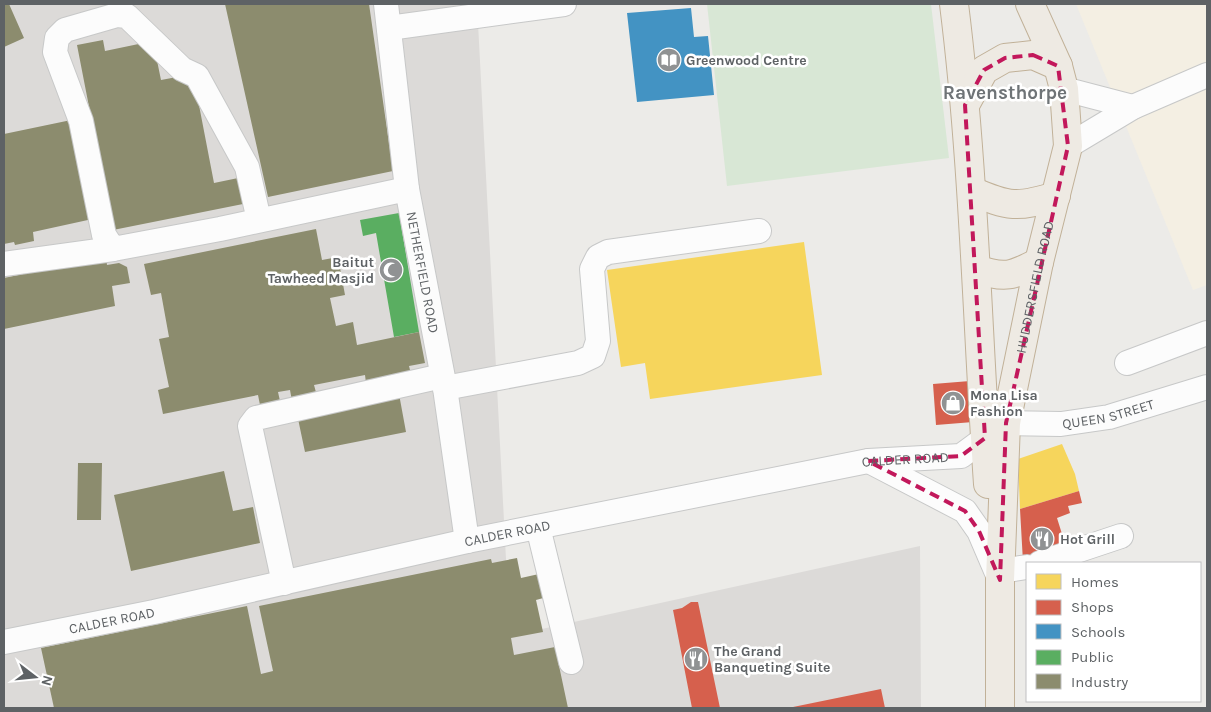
<svg xmlns="http://www.w3.org/2000/svg" width="1211" height="712" font-family="Karla,sans-serif">
<style>
.commercial{fill:#f4efe3}
.industrial{fill:#dcdad8}
.green{fill:#d8e7d5}
.homes{fill:#f6d55c}
.shops{fill:#d6604d}
.schools{fill:#4393c3}
.public{fill:#5aae61}
.industry{fill:#8c8c6e}
.lines{fill:none;stroke-linecap:round;stroke-linejoin:round}
.minor-casing{stroke:#c7c8c8;stroke-width:26}
.highway-casing{stroke:#c1b198;stroke-width:30}
.minor{stroke:#fcfcfc;stroke-width:24}
.highway{stroke:#eeeae3;stroke-width:28}
.marked{fill:none;stroke:#c2185b;stroke-width:4;stroke-dasharray:10 6;stroke-linejoin:round}
.labels{text-anchor:middle;dominant-baseline:central;stroke-width:5;stroke-linejoin:round;paint-order:stroke}
.poi-label{font-size:14px;font-weight:bold;fill:#5e6265;stroke:#fff;text-anchor:start}
.street-label{font-size:14px;fill:#5e6265;stroke:#fff}
.district-label{font-size:19px;font-weight:bold;fill:#6f7477;stroke:#fff}
</style>
<rect width="100%" height="100%" fill="#ecebe8"/>
<path class="commercial" d="M1076 4H1207V285L1193 290Z"/>
<path class="industrial" d="M4 4H477L510 636 920 546 921 708H4Z"/>
<path class="green" d="M707 4H931L949 158 727 186Z"/>
<path class="homes" d="M804 242 822 375 650 399 645 363 621 367 607 270Z
M1062 444 1075 474 1079 491 1020 509 1018 459Z"/>
<path class="shops" d="M970 381 973 422 936 425 933 384Z
M1079 491 1082 503 1068 506 1070 513 1057 518 1067 550 1023 562 1020 509Z
M691 602H698L720 708H692L673 610 682 608Z
M881 689 885 708H793V707Z"/>
<path class="schools" d="M691 8 694 37 708 36 714 95 637 102 627 13Z"/>
<path class="public" d="M399 213 419 332 394 337 376 233 363 236 360 220Z"/>
<path class="industry" d="M4 4H9L24 38 4 47Z
M225 4H369L393 171 268 197Z
M103 40 105 51 153 41 161 80 193 74 214 183 243 177 248 203 113 230 77 45Z
M76 119 97 218 33 232 34 241 15 245 14 242 4 244V134Z
M316 229 322 260 338 257 345 295 330 298 336 326 353 322 357 345 419 332 425 363 409 366 411 374 366 383 365 375 314 385 317 396 292 401 290 390 278 392 280 401 260 405 258 395 163 414 158 390 169 387 159 339 169 337 161 293 151 295 144 264Z
M106 257 107 265 119 263 127 267 130 283 112 286 115 306 4 329V278Z
M399 394 406 432 305 452 297 414Z
M78 463H102L101 520H77Z
M224 471 233 511 253 507 260 543 131 571 114 495Z
M517 558 521 578 539 574 547 597 536 600 543 632 511 638 514 655 555 647 568 708H54L41 648 247 606 261 674 273 671 259 606 491 559 492 563Z"/>
<g class="lines">
<g class="minor-casing">
<g id="minor">
<path id="s1" d="M386 4 407 189 445 388 467 541"/>
<path d="M389 28 564 4"/>
<path d="M1064 89 1133 107"/>
<path d="M1068 146 1133 107 1207 75"/>
<path d="M259 220 247 167 197 76 182 69 127 16 117 15 65 30 57 38 55 52 81 121 104 235 113 249 220 229 407 189"/>
<path d="M4 264 113 249"/>
<path d="M1127 363 1207 333"/>
<path d="M445 388 578 363 593 356 598 341 592 269 598 257 608 252 759 231"/>
<path d="M869 461 965 511 979 531 1000 580"/>
<path d="M538 527 571 662"/>
<path d="M1040 563 1121 536"/>
<path d="M1000 571 1027 567"/>
<path d="M284 583 250 426 256 418 442 376"/>
<path id="s2" d="M4 642 154 612 467 541 868 461 961 456 1006 423 1061 424 1109 417 1207 387"/>
</g>
</g>
<g class="highway-casing">
<g id="highway">
<path d="M954 4C974 163 977 324 988 484"/>
<path d="M965 105 984 70 1005 58 1033 55 1058 66"/>
<path d="M972 191C1009 207 1017 208 1056 196"/>
<path d="M976 269C1005 279 1012 276 1039 262"/>
<path id="s3" d="M1000 708V580L1006 423 1039 262 1068 146 1064 89 1058 66 1030 4"/>
</g>
</g>
<use href="#minor" class="minor"/>
<use href="#highway" class="highway"/>
</g>
<path class="marked" d="M1033 55 1058 66 1068 146 1006 423 1000 580 979 531 965 511 868 461 961 456 985 438 965 105 984 70 1005 58Z"/>
<defs>
<g id="library-disc" transform="scale(1.25)"><circle r="9.5" fill="#909293" stroke="#fff"/><path d="M-6-4Q-3-5.5-.7-3.5V5Q-3 3-6 4ZM6-4Q3-5.5 .7-3.5V5Q3 3 6 4Z" fill="#fff"/></g>
<g id="mosque-disc" transform="scale(1.25)"><circle r="9.5" fill="#909293" stroke="#fff"/><path d="M3.5-4.9A6 6 0 1 0 3.5 4.9A5 5 0 1 1 3.5-4.9Z" fill="#fff"/></g>
<g id="shop-disc" transform="scale(1.25)"><circle r="9.5" fill="#909293" stroke="#fff"/><path d="M-5-2.5h2.3a2.7 3.5 0 0 1 5.4 0H5L5.5 6h-11ZM-1.5-2.5h3a1.5 2.3 0 0 0-3 0Z" fill="#fff"/></g>
<g id="restaurant-disc" transform="scale(1.25)"><circle r="9.5" fill="#909293" stroke="#fff"/><path d="M-5-6h1v4h1v-4h1v4h1v-4h1v5L-1.5 .5V6h-2V.5L-5-1ZM5-6V6H3V1.5H1.5Q1.5-4 5-6Z" fill="#fff"/></g>
</defs>
<g fill-rule="evenodd">
<use href="#library-disc" x="669" y="60"/>
<use href="#mosque-disc" x="391" y="270"/>
<use href="#shop-disc" x="953" y="403"/>
<use href="#restaurant-disc" x="1042" y="539"/>
<use href="#restaurant-disc" x="696" y="659"/>
</g>
<g class="labels">
<g class="poi-label">
<text x="686" y="60">Greenwood Centre</text>
<text x="374" y="262" text-anchor="end">Baitut<tspan x="374" dy="16">Tawheed Masjid</tspan></text>
<text x="970" y="395">Mona Lisa<tspan x="970" dy="16">Fashion</tspan></text>
<text x="1060" y="539">Hot Grill</text>
<text x="714" y="651">The Grand<tspan x="714" dy="16">Banqueting Suite</tspan></text>
</g>
<g class="street-label">
<text stroke="none"><textPath href="#s1" startOffset="271">NETHERFIELD ROAD</textPath></text>
<text stroke="none"><textPath href="#s3" startOffset="424">HUDDERSFIELD ROAD</textPath></text>
<text stroke="none"><textPath href="#s2" startOffset="1135">QUEEN STREET</textPath></text>
<text stroke="none"><textPath href="#s2" startOffset="920">CALDER ROAD</textPath></text>
<text stroke="none"><textPath href="#s2" startOffset="515">CALDER ROAD</textPath></text>
<text stroke="none"><textPath href="#s2" startOffset="110">CALDER ROAD</textPath></text>
</g>
<g class="district-label">
<text x="1005" y="93">Ravensthorpe</text>
</g>
</g>
<rect width="1211" height="712" fill="none" stroke="#5e6265" stroke-width="10"/>
<rect x="1026" y="562" width="175" height="140" fill="#ffffff" stroke="#bfc0c1"/>
<rect x="1036" y="574" width="25" height="15" fill="#f6d55c" stroke="#bfc0c1"/>
<text x="1071" y="587" font-size="15" fill="#5e6265">Homes</text>
<rect x="1036" y="600" width="25" height="15" fill="#d6604d" stroke="#bfc0c1"/>
<text x="1071" y="612" font-size="15" fill="#5e6265">Shops</text>
<rect x="1036" y="624" width="25" height="15" fill="#4393c3" stroke="#bfc0c1"/>
<text x="1071" y="637" font-size="15" fill="#5e6265">Schools</text>
<rect x="1036" y="650" width="25" height="15" fill="#5aae61" stroke="#bfc0c1"/>
<text x="1071" y="662" font-size="15" fill="#5e6265">Public</text>
<rect x="1036" y="674" width="25" height="15" fill="#8c8c6e" stroke="#bfc0c1"/>
<text x="1071" y="687" font-size="15" fill="#5e6265">Industry</text>
<g transform="translate(35 677) rotate(106)" stroke="#ffffff" stroke-width="4" paint-order="stroke">
<path d="M0-4L9 19L0 12L-9 19Z" fill="#5e6265"/>
<text y="-8" font-size="14" font-weight="bold" text-anchor="middle" fill="#5e6265">N</text>
</g>
</svg>
